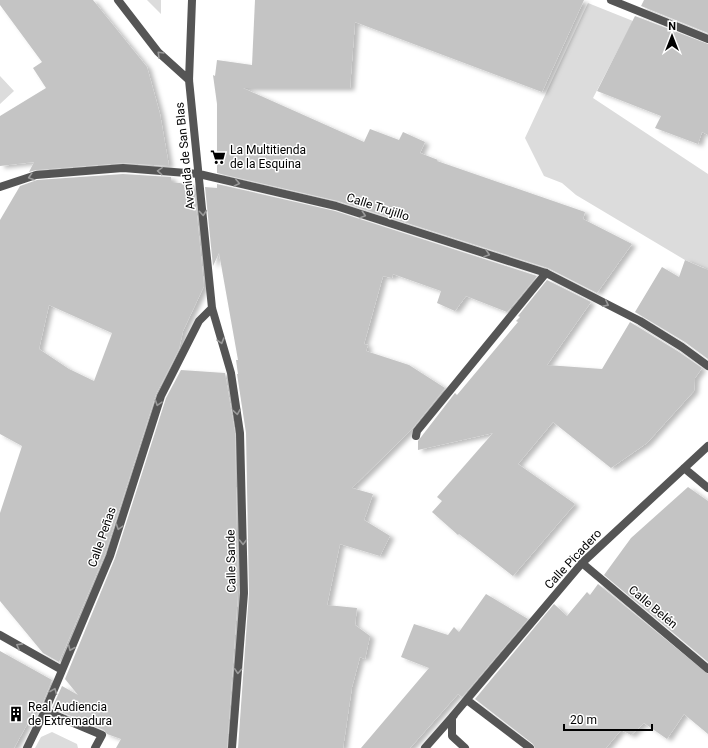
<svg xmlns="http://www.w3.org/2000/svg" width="708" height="748" font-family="Roboto,sans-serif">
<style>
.green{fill:#dcdcdc}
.building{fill:#c4c4c4;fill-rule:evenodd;filter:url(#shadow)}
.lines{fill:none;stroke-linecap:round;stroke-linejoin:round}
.pedestrian{stroke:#555;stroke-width:8}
.minor{stroke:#555;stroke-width:8}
.oneway{stroke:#999}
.labels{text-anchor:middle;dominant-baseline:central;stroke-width:3;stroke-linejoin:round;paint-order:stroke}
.poi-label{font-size:12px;fill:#000;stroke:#fff;text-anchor:start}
.street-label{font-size:12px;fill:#000;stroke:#fff}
</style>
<defs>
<filter id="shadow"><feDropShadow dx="4.5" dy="2.5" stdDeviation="2" flood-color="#0004"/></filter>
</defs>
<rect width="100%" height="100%" fill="#fff"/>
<path class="green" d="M147 0H161V14Z
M588 3 633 21 593 98 708 174V274L704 268 685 260 576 195 562 183 544 176 525 138Z
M0 76 14 91 0 104Z
M52 732 77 744 78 748H35L41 737Z"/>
<path class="building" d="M0 0H93L147 67 160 114 169 166 123 163 36 170 29 172 34 162 0 166V116L46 88 33 68 42 62 0 5Z
M255 0H584L542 92 355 22 350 88H243L364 142 370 129 399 140 403 132 425 142 420 153 438 160 437 161 585 212 583 219 632 244 597 293 548 268 338 201 217 173V104L213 75 215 76 217 60 252 65Z
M644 0H708V33L641 6Z
M635 16 708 44V135L702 132 698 144 655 128 661 116 597 91Z
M123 174 171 177 172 182 194 185 204 286 183 331 179 349 156 394 105 554 59 662 43 653 0 601V513L22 446 0 434V220L20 186 37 180ZM49 305 112 333 94 381 69 369 39 349Z
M217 184 335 211 537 276 507 312 466 296 455 311 437 303 441 291 393 274 392 278 383 276 364 344 368 345 366 351 409 365 445 388 412 429 352 488 373 494 364 520 390 536 380 556 340 544 327 605 357 608 355 625 370 636 365 659 360 657 352 687 343 748H238L249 593 246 433 237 374H238L236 360H238L219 253 213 266 205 187 217 188Z
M685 260 708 270V359L685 342 635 312 662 267 679 277Z
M547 280 591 302 547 365 602 369 630 322 679 352 702 368 695 378 694 391 647 443 611 468 553 422 518 464 575 504 513 576 459 534 458 535 432 512 442 501 437 497 493 433 418 450V441L455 393 457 395 518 322 516 321 520 317 518 316Z
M181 370 225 373 235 433 238 593 227 748H116L121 739 107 734 104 730 52 708 62 686 78 695 65 679 115 558 166 398Z
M688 487 708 501V662L604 575 631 538Z
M598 584 708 674V734L684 714 667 739 644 723 631 735 621 730 606 748H535L533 744 475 699 554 604 567 616 587 592 590 595Z
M486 594 528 619 462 697 458 694 410 748H361L429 668 401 657 414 624 448 635 454 627 459 632Z
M0 651 52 680 40 709 36 708 14 748H0Z"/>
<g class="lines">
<path class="pedestrian" d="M416 436 417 431 546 273
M45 711 102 735 95 748"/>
<path class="minor" d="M118 0 158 52 189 80
M192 0 189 80 212 308 231 373 240 433 244 593 232 748
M611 0 708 39
M0 187 36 175 123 168 199 174 336 206 546 273 640 321 682 347 708 366
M684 468 708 488
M582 563 708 669
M0 635 62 670
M464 703 467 700 530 748
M27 748 45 711 110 556 161 396 199 321 212 308
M425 748 454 715
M465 748 452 736V717L582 563 708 446"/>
</g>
<defs><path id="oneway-chevron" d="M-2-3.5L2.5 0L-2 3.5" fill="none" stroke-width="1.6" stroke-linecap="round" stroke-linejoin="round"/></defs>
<g class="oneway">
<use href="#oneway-chevron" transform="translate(160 54) rotate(-135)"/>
<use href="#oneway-chevron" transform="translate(160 171) rotate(-176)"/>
<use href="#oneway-chevron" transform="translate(31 177) rotate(163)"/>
<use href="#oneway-chevron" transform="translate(237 183) rotate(13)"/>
<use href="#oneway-chevron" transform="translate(203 213) rotate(85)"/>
<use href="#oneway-chevron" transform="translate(363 215) rotate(18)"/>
<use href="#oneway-chevron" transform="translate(487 254) rotate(18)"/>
<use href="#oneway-chevron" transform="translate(606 304) rotate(27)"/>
<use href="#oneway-chevron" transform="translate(221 341) rotate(74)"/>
<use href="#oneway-chevron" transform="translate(158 403) rotate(108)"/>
<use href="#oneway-chevron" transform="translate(237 412) rotate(81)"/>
<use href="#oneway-chevron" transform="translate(119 527) rotate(108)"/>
<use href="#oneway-chevron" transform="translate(243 542) rotate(89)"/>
<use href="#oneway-chevron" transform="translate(19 646) rotate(-151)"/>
<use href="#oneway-chevron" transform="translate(71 648) rotate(113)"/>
<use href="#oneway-chevron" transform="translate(238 671) rotate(94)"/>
<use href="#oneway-chevron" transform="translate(54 691) rotate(-68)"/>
</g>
<defs>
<g id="supermarket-bare" transform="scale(1.2)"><path d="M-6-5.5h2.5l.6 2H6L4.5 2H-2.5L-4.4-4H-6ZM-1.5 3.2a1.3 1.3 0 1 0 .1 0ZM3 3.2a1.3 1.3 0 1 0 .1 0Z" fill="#000" stroke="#fff" stroke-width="2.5" paint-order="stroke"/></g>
<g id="building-bare" transform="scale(1.2)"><path d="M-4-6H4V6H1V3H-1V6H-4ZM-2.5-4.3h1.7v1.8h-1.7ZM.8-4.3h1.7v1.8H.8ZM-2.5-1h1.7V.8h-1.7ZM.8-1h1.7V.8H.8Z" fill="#000" stroke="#fff" stroke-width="2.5" paint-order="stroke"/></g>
</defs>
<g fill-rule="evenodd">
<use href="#supermarket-bare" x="218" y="157"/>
<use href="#building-bare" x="16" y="714"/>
</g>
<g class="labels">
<g class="poi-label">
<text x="230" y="150">La Multitienda<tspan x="230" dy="14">de la Esquina</tspan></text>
<text x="28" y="707">Real Audiencia<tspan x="28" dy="14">de Extremadura</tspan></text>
</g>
<g class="street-label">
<text transform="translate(185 156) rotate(-96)">Avenida de San Blas</text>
<text transform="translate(378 207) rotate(18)">Calle Trujillo</text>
<text transform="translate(102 537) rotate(-71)">Calle Peñas</text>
<text transform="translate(573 559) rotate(-47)">Calle Picadero</text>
<text transform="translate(231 561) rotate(-91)">Calle Sande</text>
<text transform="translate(653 607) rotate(40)">Calle Belén</text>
</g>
</g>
<g transform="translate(672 36)" stroke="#ffffff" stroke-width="3" paint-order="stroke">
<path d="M0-3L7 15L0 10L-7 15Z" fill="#000000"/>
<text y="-6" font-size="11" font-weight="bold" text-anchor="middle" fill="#000000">N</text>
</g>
<path d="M564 724v6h88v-6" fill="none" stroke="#000000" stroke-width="2"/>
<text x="570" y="724" font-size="12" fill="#000000" stroke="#ffffff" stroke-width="3" paint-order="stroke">20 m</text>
</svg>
